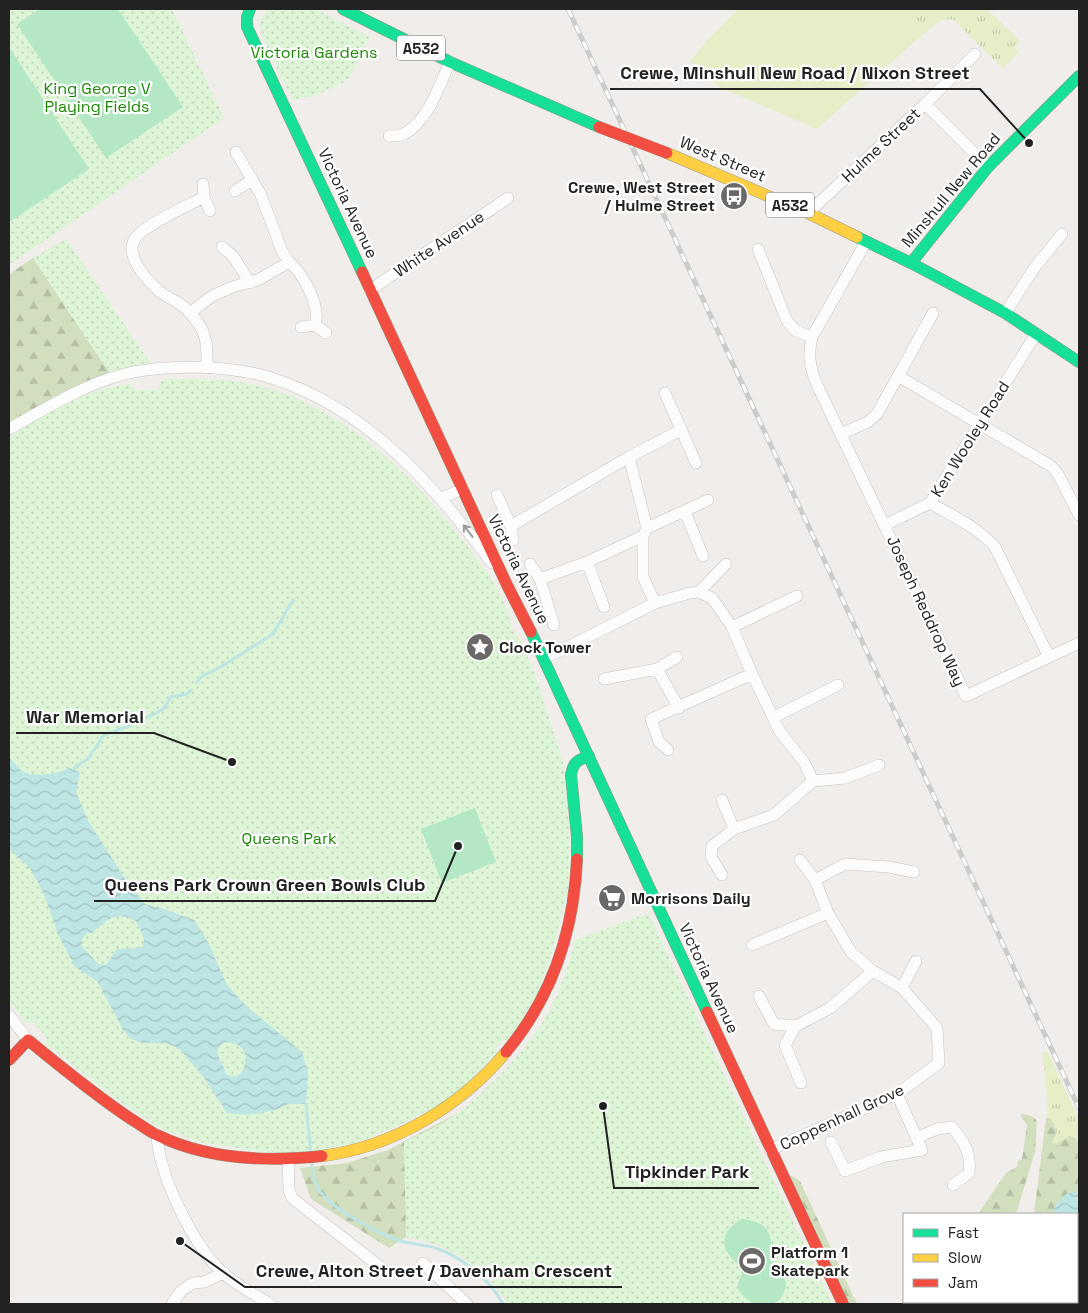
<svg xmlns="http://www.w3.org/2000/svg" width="1088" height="1313" font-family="'Space Grotesk',sans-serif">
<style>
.grass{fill:url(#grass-tufts)}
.forest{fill:url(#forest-firs)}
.park{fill:url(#park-dots)}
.garden{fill:#e6eec8}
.pitch{fill:#b4e8c5}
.water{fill:url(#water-waves);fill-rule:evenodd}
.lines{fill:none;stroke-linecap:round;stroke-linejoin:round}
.stream{stroke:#bde5e3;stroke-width:3}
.street-casing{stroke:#c6c4c3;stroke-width:12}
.fast-casing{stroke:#9c9780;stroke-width:12}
.slow-casing{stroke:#9c9780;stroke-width:12}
.jam-casing{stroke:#9c9780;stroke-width:12}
.street{stroke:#fdfcfc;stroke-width:11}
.fast{stroke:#16e098;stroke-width:11}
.slow{stroke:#ffcf43;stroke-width:11}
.jam{stroke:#f24e42;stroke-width:11}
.rail-casing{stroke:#cccccb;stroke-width:5}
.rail{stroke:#fff;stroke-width:3;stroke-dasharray:9;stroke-linecap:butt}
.jam-bridge-casing{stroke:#a79486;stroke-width:12;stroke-linecap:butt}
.jam-bridge{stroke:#f24e42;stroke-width:11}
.oneway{stroke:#9a9a9a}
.labels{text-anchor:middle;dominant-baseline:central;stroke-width:4.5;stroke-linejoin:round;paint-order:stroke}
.shield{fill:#fff;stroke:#646464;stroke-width:1}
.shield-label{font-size:15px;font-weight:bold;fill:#222}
.park-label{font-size:16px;fill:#1c8906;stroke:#fff}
.street-label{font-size:16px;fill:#222;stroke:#fff}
.poi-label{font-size:16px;font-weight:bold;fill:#222;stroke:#fff;text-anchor:start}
.leader{fill:none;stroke:#222;stroke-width:2}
.callout-dot{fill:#222;stroke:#fff;stroke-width:2}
.callout-label{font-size:18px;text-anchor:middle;font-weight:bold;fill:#222;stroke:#fff;stroke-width:4.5;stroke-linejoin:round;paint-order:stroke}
</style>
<defs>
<pattern id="grass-tufts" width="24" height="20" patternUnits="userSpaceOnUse" patternTransform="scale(1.25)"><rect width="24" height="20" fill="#e6eec8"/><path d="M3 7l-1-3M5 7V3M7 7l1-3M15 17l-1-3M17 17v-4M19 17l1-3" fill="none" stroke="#c5ccac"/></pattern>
<pattern id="forest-firs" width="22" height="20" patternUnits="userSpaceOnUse" patternTransform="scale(1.25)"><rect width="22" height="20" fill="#d2dfbf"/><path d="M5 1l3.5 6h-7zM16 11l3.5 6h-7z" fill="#b4bfa4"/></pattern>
<pattern id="park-dots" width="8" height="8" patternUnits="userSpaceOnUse" patternTransform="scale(1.25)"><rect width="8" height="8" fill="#ddf5d6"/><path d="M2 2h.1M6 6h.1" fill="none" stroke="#bdd2b7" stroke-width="1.8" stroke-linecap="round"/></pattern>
<pattern id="water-waves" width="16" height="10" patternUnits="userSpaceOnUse" patternTransform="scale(1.25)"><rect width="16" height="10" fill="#bde5e3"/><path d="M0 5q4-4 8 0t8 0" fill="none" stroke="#a2c4c2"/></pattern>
</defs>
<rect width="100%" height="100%" fill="#f0edea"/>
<path class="grass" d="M893 9H987L1020 41 1014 47 1019 52 1003 69 954 20C943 15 931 28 922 35Z
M1047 1051 1079 1120V1304H1045L1044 1302H1077V1214H1034L1048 1109 1043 1053Z"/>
<path class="forest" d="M33 258 109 372 9 429V274Z
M458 1113 511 1168 508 1304C493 1279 468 1256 440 1246 430 1241 417 1240 406 1237L389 1248 311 1199 300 1168 347 1163 388 1150Z
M1021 1114C1028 1114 1033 1116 1037 1121L1035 1152 1016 1214H978L1006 1173 1017 1167 1018 1161 1022 1159 1027 1125 1021 1117Z
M1046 1118H1051L1057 1132 1052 1142 1056 1144 1069 1136 1075 1138 1079 1144V1194L1075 1192C1066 1195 1059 1200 1053 1208L1056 1214H1034Z
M787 1176H792L800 1181 857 1304H848Z"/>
<path class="park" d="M9 9H172L224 118 9 265Z
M268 9H316L370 37 348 80 317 95 293 100C287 88 257 32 260 23 261 18 265 13 268 9Z
M66 239 154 368 109 372 33 258Z
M162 379C193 379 225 378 256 385 353 409 428 490 484 569 494 582 501 596 508 611 510 616 509 618 510 622 511 629 516 638 521 641L536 678 563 761 570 829 568 891 551 955 537 994 517 1027 506 1040H503L496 1048 497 1052 466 1085 435 1107 396 1127 359 1142 321 1150 288 1153 249 1150 204 1143 162 1129 112 1096 45 1043 47 1038 32 1021 26 1023 9 1001V438C34 419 70 400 101 390 111 387 121 386 131 383L134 390H158Z
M648 913 832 1304H508C493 1279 468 1256 440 1246 430 1241 417 1240 406 1237L404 1142C422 1133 442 1125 458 1113 472 1103 485 1089 498 1077 541 1033 560 1000 575 940Z"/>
<path class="garden" d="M739 9H893L922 35 817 129 721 88 690 61 711 36Z"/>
<path class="pitch" d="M40 9H118L183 107 106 158 17 24Z
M9 47 89 169 11 221 9 218Z
M475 808 496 862 442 883 421 829Z
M741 1219C756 1220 770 1225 771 1243 772 1248 769 1253 770 1258 771 1263 777 1266 780 1270 783 1274 785 1279 786 1284 782 1306 773 1304 754 1304 748 1300 737 1293 738 1285 739 1278 743 1275 742 1268 720 1251 717 1235 741 1219Z"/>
<path class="water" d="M9 757C13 761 20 771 26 773 34 777 63 773 69 768L80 772 76 792 88 821 126 880 145 904 161 908 194 920 209 944 227 985 245 1005 302 1052 308 1072 306 1104H288L276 1110 247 1115 227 1113 204 1078 179 1048 165 1043H143L131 1039 123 1030 98 982 75 967 58 934 44 894 30 868 9 849ZM117 916 128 917 136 921 144 938 143 946C134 950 126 947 116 950L106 965 98 964 81 945 82 939 87 933H91L109 919ZM226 1042C239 1043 248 1049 245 1063 245 1066 243 1071 240 1074 238 1076 235 1076 232 1077L226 1074C224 1063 214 1057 219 1046Z
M1075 1191 1079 1194V1285L1077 1284V1214H1056L1053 1208 1066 1194Z"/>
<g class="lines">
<path class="stream" d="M197 682 202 676 219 668 273 634 293 600
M74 769 75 767 88 759 104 735 131 725 158 712 164 708 171 697 187 694 191 690
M306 1104 311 1154
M312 1162C312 1171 313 1180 318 1188 327 1206 377 1233 397 1240 411 1245 427 1244 441 1250 467 1261 490 1280 503 1304"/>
<g class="street-casing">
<path id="street" d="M925 104 988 167
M389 136C394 136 400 136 404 134 429 120 439 86 450 62
M236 152 261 195 282 251 289 262
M203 184 204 197 210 211
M235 191 252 180
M204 197C187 206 151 222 138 235 120 252 147 280 160 292 166 296 174 300 180 304 187 309 193 316 198 323 208 336 207 353 207 368
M808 213 925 104 975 54
M866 242 812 337C807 357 811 372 819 389L966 696 1079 643
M222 247 233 256 250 283
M758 249 787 321 796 331 812 337
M370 290 508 198
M190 313 212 296 232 287 258 280 289 262C303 273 321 306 315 325
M1005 313 1035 267 1062 234
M301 327 315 325 326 333
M898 376 1051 466 1058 474 1079 515
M665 393 696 463
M9 429C45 409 81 386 121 375 146 368 171 367 197 367 221 368 245 370 268 377 365 406 434 485 492 563
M841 434 868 422 877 414 933 313
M629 457 647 528 643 536V577L655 603
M497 495 511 526 629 457 681 430
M441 498 463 489
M930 503C953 516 977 527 995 547L1049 657
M685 512 703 556
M885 525 930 503 1036 334
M511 526 513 540
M647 528 708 500
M530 564 540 579
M699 592 726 564
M604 607 587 562 643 536
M554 625 540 579 587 562
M732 627 797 596
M544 657 560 651 655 603 690 593 699 592 712 598 732 627 752 674 780 732 804 762 813 781 774 815 734 829 712 846 711 857 722 875
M657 669 679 708
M604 679 657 669 677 657
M774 717 838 685
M668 750 659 742 651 719 752 674
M813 781 845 778 879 765
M722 800 734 829
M815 880 845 864 889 867 914 872
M752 945 828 913
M902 988 916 961
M759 996 774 1024 796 1026
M9 1015 28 1040
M801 1083 785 1045 796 1026 830 1008 873 971
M157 1135C159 1175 193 1245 222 1272 236 1285 254 1294 270 1304
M916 1138 937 1129 952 1127C965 1143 971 1152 969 1173L953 1185
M831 1142 845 1171 881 1157 922 1150 897 1094
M770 1150 897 1094 939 1063 937 1028 902 988 873 971 851 952 828 913 815 880 800 860
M288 1160 289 1190 292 1198 383 1269
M423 1263 467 1304
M172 1304 181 1291 193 1283 204 1282 224 1273"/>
</g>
<g class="fast-casing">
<path id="fast" d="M250 9 247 17V27L362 272
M343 9 450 62 599 127
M857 237 911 263 1005 313 1079 362
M911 263 988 167 1079 76
M531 632 707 1012
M577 859V837L571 775C573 762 578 760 589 756"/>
</g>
<g class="slow-casing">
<path id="slow" d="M667 153 808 213 857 237
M322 1156C393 1147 461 1106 506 1052"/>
</g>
<g class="jam-casing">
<path id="jam" d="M362 272 507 585 531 632
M707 1012 843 1304
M506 1052C552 997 574 930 577 859
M9 1060 28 1040C62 1068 95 1095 131 1119 140 1124 148 1131 157 1135 208 1160 267 1162 322 1156"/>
</g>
<use href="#street" class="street"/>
<use href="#fast" class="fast"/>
<use href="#slow" class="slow"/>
<use href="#jam" class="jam"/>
<g class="rail-casing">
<path id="rail" d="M568 9 1079 1108"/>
</g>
<use href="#rail" class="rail"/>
<g class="jam-bridge-casing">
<path id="jam-bridge" d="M599 127 667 153"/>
</g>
<use href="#jam-bridge" class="jam-bridge"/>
</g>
<defs><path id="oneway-shaft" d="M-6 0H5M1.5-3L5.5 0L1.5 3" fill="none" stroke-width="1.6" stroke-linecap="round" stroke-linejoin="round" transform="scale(1.25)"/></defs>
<use class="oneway" href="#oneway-shaft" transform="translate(468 531) rotate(-128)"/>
<defs>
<g id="bus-disc" transform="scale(1.4375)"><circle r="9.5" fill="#6a6968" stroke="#fff"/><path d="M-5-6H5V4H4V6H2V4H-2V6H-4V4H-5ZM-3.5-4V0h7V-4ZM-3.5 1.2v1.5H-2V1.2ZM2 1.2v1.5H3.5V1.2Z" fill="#fff"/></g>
<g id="sight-disc" transform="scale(1.4375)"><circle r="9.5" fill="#6a6968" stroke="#fff"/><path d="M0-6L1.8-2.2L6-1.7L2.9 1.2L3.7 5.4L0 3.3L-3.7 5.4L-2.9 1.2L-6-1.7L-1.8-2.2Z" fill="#fff"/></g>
<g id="supermarket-disc" transform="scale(1.4375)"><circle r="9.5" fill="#6a6968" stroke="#fff"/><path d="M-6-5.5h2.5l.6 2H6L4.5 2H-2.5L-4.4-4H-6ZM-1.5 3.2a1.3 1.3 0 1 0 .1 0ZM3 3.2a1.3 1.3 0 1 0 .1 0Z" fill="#fff"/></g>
<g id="stadium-disc" transform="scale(1.4375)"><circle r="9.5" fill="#6a6968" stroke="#fff"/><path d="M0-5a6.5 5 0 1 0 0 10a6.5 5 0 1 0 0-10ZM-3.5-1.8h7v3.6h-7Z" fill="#fff"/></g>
</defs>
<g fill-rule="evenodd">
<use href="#bus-disc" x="734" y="196"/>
<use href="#sight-disc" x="480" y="647"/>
<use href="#supermarket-disc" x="612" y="898"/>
<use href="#stadium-disc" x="752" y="1261"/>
</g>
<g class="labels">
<g class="shield">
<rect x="397" y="35.5" width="48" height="25" rx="4"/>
<rect x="766" y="192.5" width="48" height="25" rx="4"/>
</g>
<g class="shield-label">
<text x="421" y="48">A532</text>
<text x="790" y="205">A532</text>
</g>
<g class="park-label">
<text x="314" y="52">Victoria Gardens</text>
<text x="97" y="88">King George V<tspan x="97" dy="18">Playing Fields</tspan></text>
<text x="289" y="838">Queens Park</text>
</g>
<g class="street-label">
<text transform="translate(881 145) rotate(-43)">Hulme Street</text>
<text transform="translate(723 159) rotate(23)">West Street</text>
<text transform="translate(951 190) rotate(-50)">Minshull New Road</text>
<text transform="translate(348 203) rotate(65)">Victoria Avenue</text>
<text transform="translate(439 244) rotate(-34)">White Avenue</text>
<text transform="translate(970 439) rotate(-58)">Ken Wooley Road</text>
<text transform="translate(519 569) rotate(64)">Victoria Avenue</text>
<text transform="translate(926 611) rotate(65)">Joseph Reddrop Way</text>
<text transform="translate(709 978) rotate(65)">Victoria Avenue</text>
<text transform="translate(842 1117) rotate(-25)">Coppenhall Grove</text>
</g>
<g class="poi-label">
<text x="715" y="187" text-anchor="end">Crewe, West Street<tspan x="715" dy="18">/ Hulme Street</tspan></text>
<text x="499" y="647">Clock Tower</text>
<text x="631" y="898">Morrisons Daily</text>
<text x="771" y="1252">Platform 1<tspan x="771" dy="18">Skatepark</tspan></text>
</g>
</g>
<path class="leader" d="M1029 143L980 89H610M232 762L154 733H16M458 846L435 901H94M603 1106L614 1188H759M180 1241L245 1287H622"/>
<g class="callout-dot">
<circle cx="1029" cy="143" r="5"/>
<circle cx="232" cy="762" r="5"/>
<circle cx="458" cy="846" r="5"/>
<circle cx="603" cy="1106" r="5"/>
<circle cx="180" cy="1241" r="5"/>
</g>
<g class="callout-label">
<text x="795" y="79">Crewe, Minshull New Road / Nixon Street</text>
<text x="85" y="723">War Memorial</text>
<text x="265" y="891">Queens Park Crown Green Bowls Club</text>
<text x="687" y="1178">Tipkinder Park</text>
<text x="434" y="1277">Crewe, Alton Street / Davenham Crescent</text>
</g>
<rect width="1088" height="1313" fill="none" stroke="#222222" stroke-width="20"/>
<rect x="903" y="1213" width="175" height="90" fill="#ffffff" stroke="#a7a7a7"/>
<rect x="913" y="1229" width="25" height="8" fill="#16e098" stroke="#a7a7a7"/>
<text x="948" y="1238" font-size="15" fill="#222222">Fast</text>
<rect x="913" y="1254" width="25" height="8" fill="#ffcf43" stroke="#a7a7a7"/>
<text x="948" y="1263" font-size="15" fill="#222222">Slow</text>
<rect x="913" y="1279" width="25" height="8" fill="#f24e42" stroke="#a7a7a7"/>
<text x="948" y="1288" font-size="15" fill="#222222">Jam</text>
</svg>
